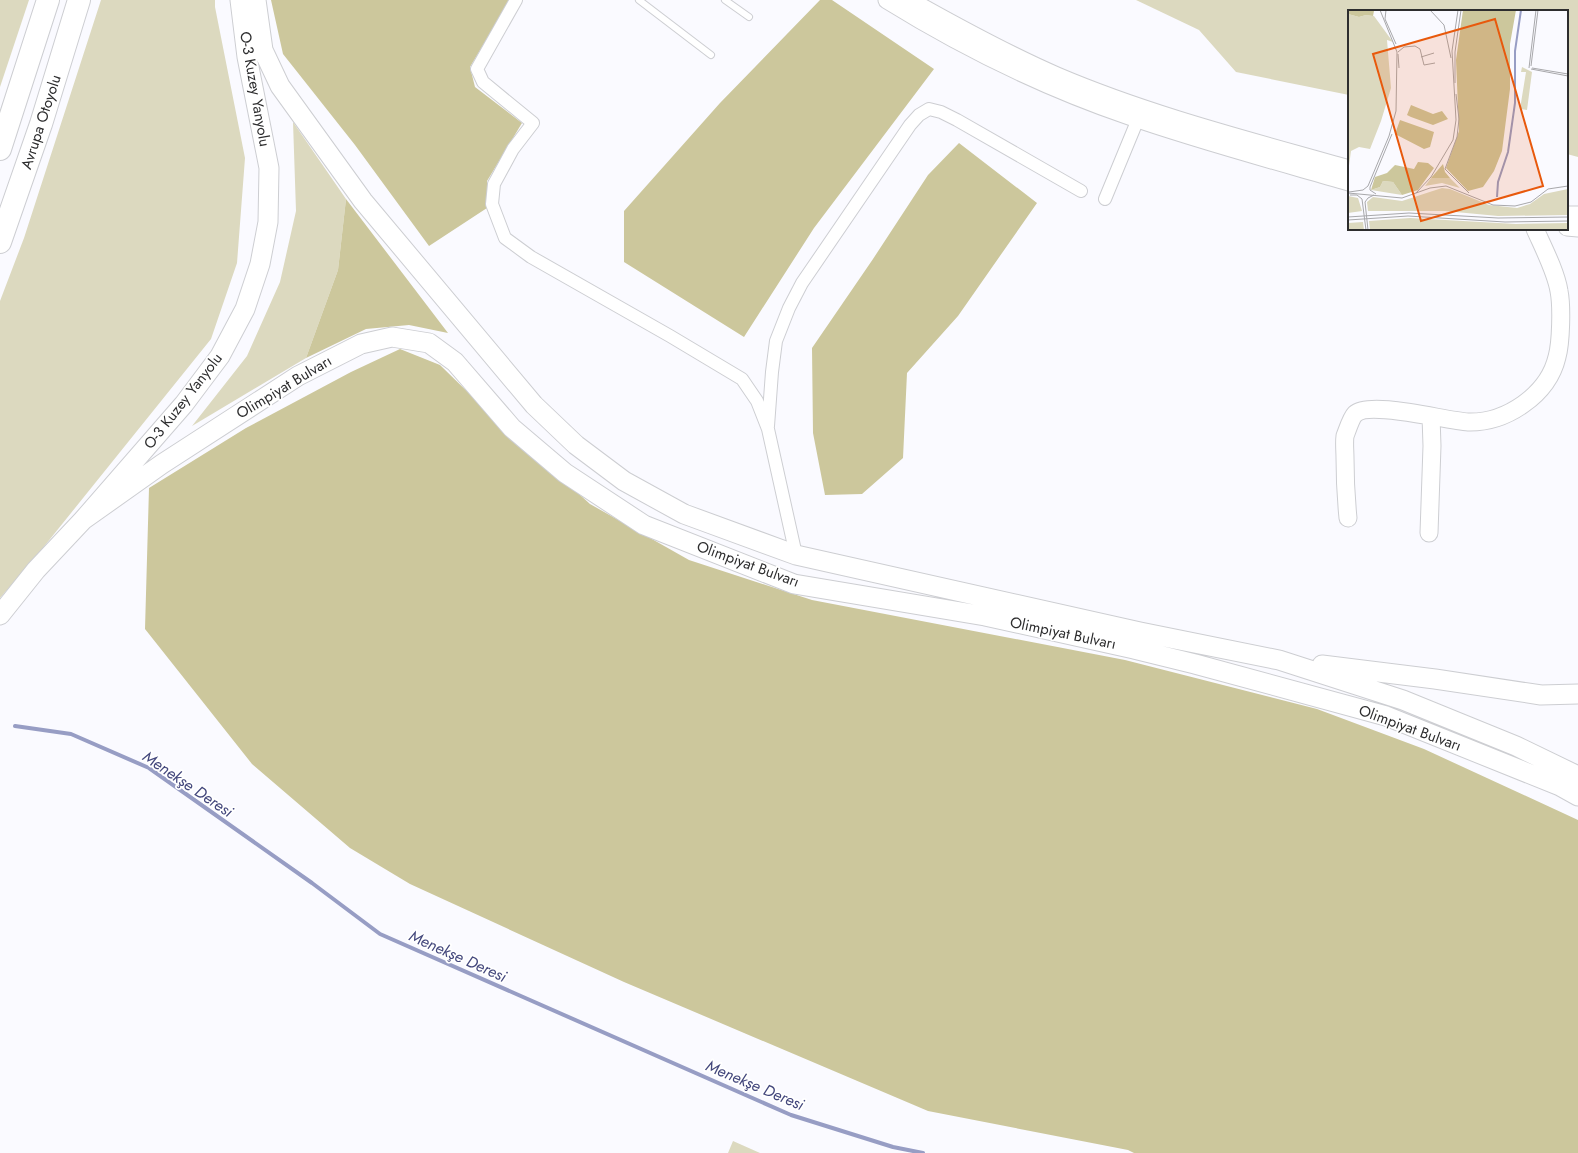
<svg xmlns="http://www.w3.org/2000/svg" width="1578" height="1153" font-family="Jost,sans-serif">
<style>
.green{fill:#dcd9bf}
.forest{fill:#ccc79c}
.lines{fill:none;stroke-linecap:round;stroke-linejoin:round}
.stream{stroke:#979dc4;stroke-width:4}
.lane-casing{stroke:#cdced2;stroke-width:8}
.street-casing{stroke:#cdced2;stroke-width:14}
.secondary-casing{stroke:#cdced2;stroke-width:19}
.primary-casing{stroke:#cdced2;stroke-width:21}
.highway-casing{stroke:#cdced2;stroke-width:24}
.lane{stroke:#fff;stroke-width:6}
.street{stroke:#fff;stroke-width:12}
.secondary{stroke:#fff;stroke-width:17}
.primary{stroke:#fff;stroke-width:19}
.highway{stroke:#fff;stroke-width:22}
.labels{text-anchor:middle;dominant-baseline:central;stroke-width:3.5;stroke-linejoin:round;paint-order:stroke}
.street-label{font-size:15px;fill:#2d2d2e;stroke:#fff}
.water-label{font-size:16px;font-style:italic;fill:#43477c;stroke:#fff}
.inset-river{fill:none;stroke:#979dc4;stroke-width:2}
.inset-road{fill:none;stroke:#a8a8ab;stroke-width:1}
.view{fill:#e8590c;fill-opacity:0.15;stroke:#e8590c;stroke-width:2}
.inset-edge{fill:none;stroke:#2d2d2e;stroke-width:2}
</style>
<rect width="100%" height="100%" fill="#fafaff"/>
<path class="green" d="M0 0H29L0 87Z
M101 0H215V7L245 158 237 263 211 339 34 559 0 598V301L24 238Z
M1136 0H1578V157L1567 154V11H1349V95L1236 72 1199 30Z
M293 122 346 199 338 270 306 358 192 426 247 356 280 282 296 211Z
M733 1141 760 1153H728Z"/>
<path class="forest" d="M271 0H510L470 67 475 87 522 123 487 181V208L429 246 355 145 283 54Z
M820 0H832L934 69 814 228 744 337 624 262V211L720 103Z
M959 143 1037 203 958 316 907 373 903 458 862 494 825 495 813 433 812 348 873 259 928 175Z
M346 199 448 333 409 325 366 329 306 358 338 270Z
M400 349 440 365 483 407 590 504 689 560 812 600 1125 660 1317 709 1424 749 1578 820V1153H1134L1128 1150 928 1111 624 982 410 884 350 848 252 764 145 629 149 488 246 428 351 372Z"/>
<g class="lines">
<path class="stream" d="M15 726 71 734 149 768 312 883 380 934 791 1115 893 1147 923 1153"/>
<g class="lane-casing">
<path id="lane" d="M639 0 711 55
M725 0 749 17"/>
</g>
<g class="street-casing">
<path id="street" d="M516 0 477 69 483 82 533 123 513 149 494 184 492 204 505 238 531 257 670 336 742 379 757 401 768 429 796 555
M1105 199 1138 119
M768 426 772 372 776 341 789 308 802 283 910 125 919 115 929 109 941 112 957 120 1081 191"/>
</g>
<g class="secondary-casing">
<path id="secondary" d="M887 0C963 47 1044 87 1129 116 1201 141 1276 161 1349 182
M909 0C957 27 1006 54 1057 76 1151 116 1251 141 1349 169
M1567 215H1578
M1567 227 1578 228
M1348 518C1346 498 1345 478 1345 458 1345 451 1344 443 1345 436 1347 431 1351 418 1355 414 1370 400 1446 421 1468 422 1506 423 1548 395 1557 357 1561 343 1562 306 1559 291 1556 272 1543 247 1535 229
M1429 533 1432 446 1431 416"/>
</g>
<g class="primary-casing">
<path id="primary" d="M256 0 263 50 280 86 363 201 534 405 576 445 624 481 684 514 796 555 1140 632 1279 660 1403 700 1516 746 1578 776
M83 520 162 464 298 376 361 344 392 337 429 343 455 362 512 428 565 473 644 525 794 584 985 616 1134 649 1195 664 1386 716 1560 786 1578 796
M0 615 36 570 83 520 184 404 220 356 245 309 260 264 268 222 269 168 247 57 240 0
M1322 665 1435 679 1541 695 1578 694"/>
</g>
<g class="highway-casing">
<path id="highway" d="M0 149 48 0
M0 242 41 124 79 0"/>
</g>
<use href="#lane" class="lane"/>
<use href="#street" class="street"/>
<use href="#secondary" class="secondary"/>
<use href="#primary" class="primary"/>
<use href="#highway" class="highway"/>
</g>
<g class="labels">
<g class="street-label">
<text transform="translate(255 89) rotate(80)">O-3 Kuzey Yanyolu</text>
<text transform="translate(41 122) rotate(-72)">Avrupa Otoyolu</text>
<text transform="translate(284 387) rotate(-31)">Olimpiyat Bulvarı</text>
<text transform="translate(183 401) rotate(-52)">O-3 Kuzey Yanyolu</text>
<text transform="translate(748 564) rotate(20)">Olimpiyat Bulvarı</text>
<text transform="translate(1063 633) rotate(12)">Olimpiyat Bulvarı</text>
<text transform="translate(1410 728) rotate(20)">Olimpiyat Bulvarı</text>
</g>
<g class="water-label">
<text transform="translate(188 784) rotate(34)">Menekşe Deresi</text>
<text transform="translate(458 956) rotate(24)">Menekşe Deresi</text>
<text transform="translate(755 1085) rotate(23)">Menekşe Deresi</text>
</g>
</g>
<g transform="translate(1348 10)">
<rect width="220" height="220" fill="#fafaff"/>
<path d="M0 4 11 7 18 5 26 6 45 32 39 30 43 78 33 111 22 139 11 137 3 141 0 163ZM174 57 184 62 179 100 172 99 178 62H173ZM91 167 102 168 112 178 94 173 77 176 83 168ZM35 171 45 172 54 185 23 180 32 177ZM94 178 102 179 141 195 169 198 182 194 196 184 220 179V205L150 206 97 201H20L19 192 25 187 54 191ZM0 186 10 188 14 201 0 203ZM62 208 168 214 220 213V220H22L21 211ZM15 212 16 220H0V213Z" fill="#dcd9bf"/>
<path d="M0 0H17L26 1 25 6 18 5 11 7 0 4ZM115 0H168L162 34V79L154 141 146 161 135 177 120 181 98 158 111 121 108 50ZM63 95 85 104 94 101 100 109 85 115 63 107 59 105ZM52 110 86 122 82 137 76 139 47 124ZM70 152 80 153 86 158 70 180 54 185 45 172 35 171 32 177 23 180 27 167 39 163 47 155 66 159ZM95 154 97 162 102 168H83Z" fill="#ccc79c"/>
<path class="inset-river" d="M149 187 150 172 160 142 167 93V41L173 0"/>
<path class="inset-road" d="M38 0 37 9 48 34M82 0 96 15 103 48M50 42 56 37 67 36 72 39 76 55 87 53M50 44 51 58M73 47 86 43M183 56 190 0M181 58 188 0M184 58 220 64M183 59 220 66M107 73V42L113 0M108 84 111 109 109 127 97 159 121 183M1 182 15 180 20 176 41 126 48 101 49 42 32 0M0 183 54 188 82 178 98 176 145 195 167 196 183 192 200 179 220 176M68 183 83 167 105 130 108 110 104 41 110 0M28 184 22 180V177L44 124M2 185H9L14 189 18 220M0 207 61 203 150 208 220 207M0 210 60 206 157 212 220 211M20 220 17 192 20 188 26 185"/>
<path class="view" d="M147 9 195 176 73 211 25 44Z"/>
<rect width="220" height="220" class="inset-edge"/>
</g>
</svg>
